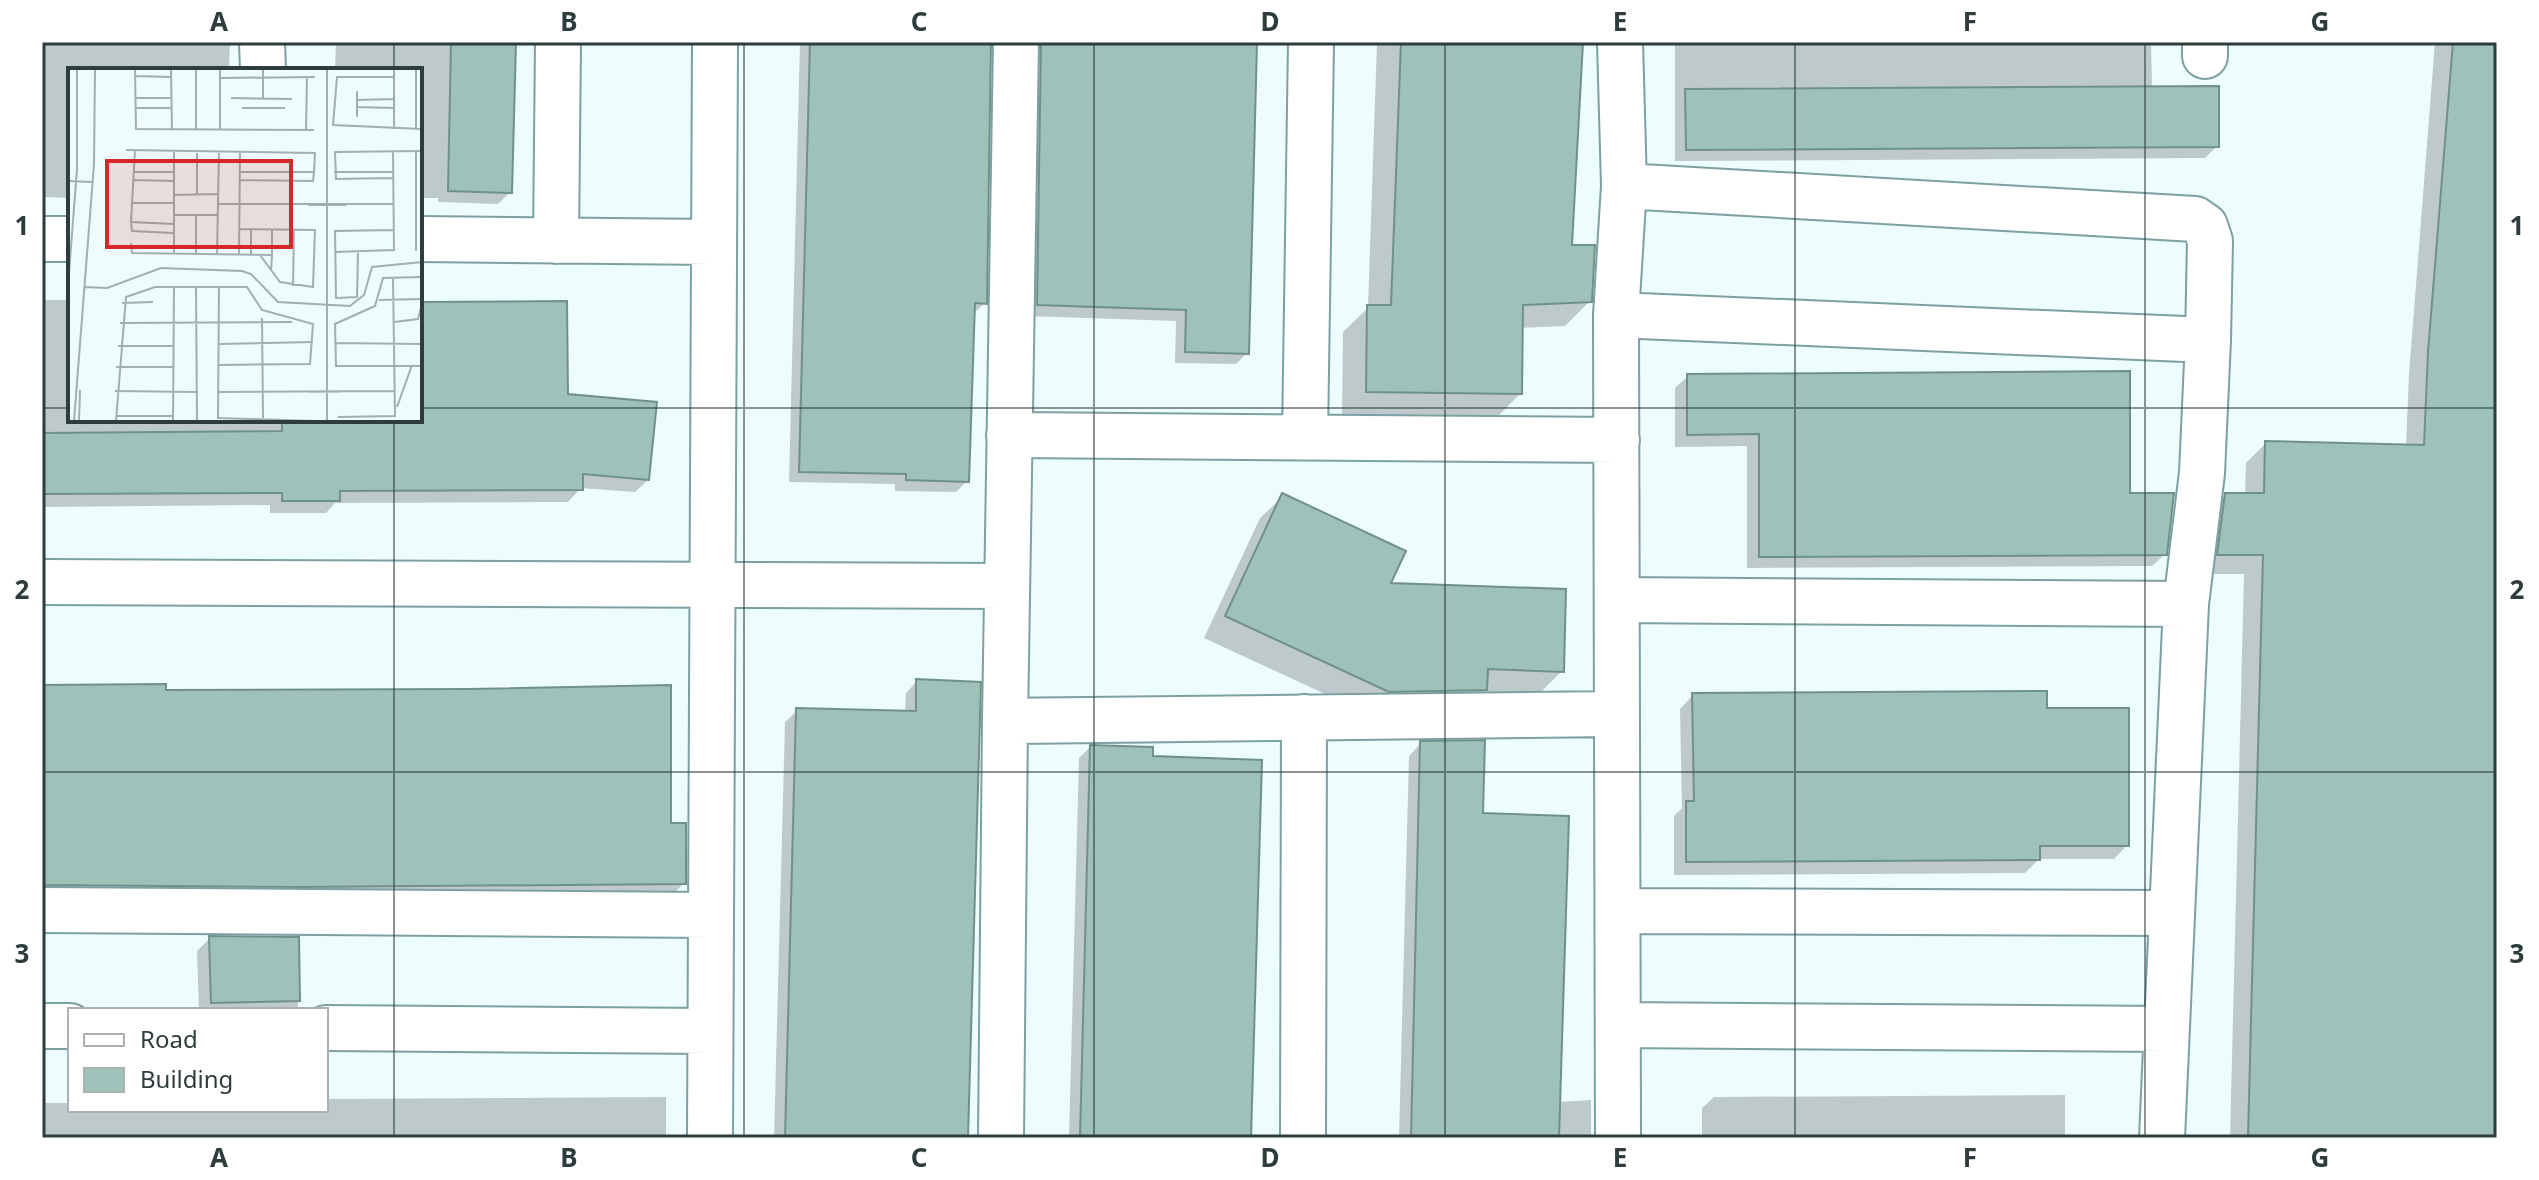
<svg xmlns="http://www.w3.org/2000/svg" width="2539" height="1180" font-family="'Noto Sans',sans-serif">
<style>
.shadow{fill:#0003}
.building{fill:#9ec1ba;stroke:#70918b;stroke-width:2}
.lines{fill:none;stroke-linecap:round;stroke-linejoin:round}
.minor-casing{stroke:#7da0a3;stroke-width:48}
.minor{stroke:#fff;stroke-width:44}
.grid{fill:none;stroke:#2d3c3d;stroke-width:2;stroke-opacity:0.55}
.inset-road{fill:none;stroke:#a0afb0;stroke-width:2}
.view{fill:#d62828;fill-opacity:0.15;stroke:#d62828;stroke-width:4}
.inset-edge{fill:none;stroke:#2d3c3d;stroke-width:4}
.neatline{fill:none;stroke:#2d3c3d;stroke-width:3}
.grid-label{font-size:26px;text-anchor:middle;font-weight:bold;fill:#2d3c3d}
</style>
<rect width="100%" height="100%" fill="#edfcfd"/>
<path class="shadow" d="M42 42H230L229 70H70V198L42 197Z
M336 42H513L510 192 498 204 438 202V198H420V70H335Z
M800 42H989L985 303 972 315 967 481 956 492 895 491V484L789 482Z
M1027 42H1255L1247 353 1236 364 1175 363 1176 321 1026 316Z
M1377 42H1581L1570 247 1590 301 1565 326 1521 328 1520 394 1495 419 1342 417 1343 332 1368 308Z
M1675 42H2151L2152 88 2217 146 2205 158 1675 161Z
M2435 42H2497V1138H2230L2244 574H2198L2205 515 2226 495H2245L2246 463 2266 443 2406 447 2409 374Z
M42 300H70V420H420V304L566 395 648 480 635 492 581 488 568 502 335 503 326 513H270V505L42 507Z
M1688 376 2128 495 2165 554 2152 566 1747 568V446L1675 447V388Z
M1283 496 1388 585 1562 671 1540 693 1484 692 1463 712 1366 713 1204 638 1260 518Z
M917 681 967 1138H774L785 722 797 711 905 712 906 693Z
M42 687 164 692H289L669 825 684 883 672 895 42 896Z
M1693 695 2045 710 2127 845 2114 859H2039L2025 873 1674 875V816L1682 808 1680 709Z
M1421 743 1480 815 1558 1102 1591 1100V1138H1399L1409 756Z
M1090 747 1250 1138H1069L1079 758Z
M210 938 297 939 298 1010H199L197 951Z
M2065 1095V1138H1702V1108L1714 1097Z
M666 1097V1138H42V1103H70V1110H326V1099Z"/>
<path class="building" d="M451 42H516L512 193 448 191Z
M810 42H991L987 304 975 303 969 482 906 480V474L799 472Z
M1041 42H1257L1249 354 1185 352 1186 310 1037 305Z
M1401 42H1583L1572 245H1595L1592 302 1523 305 1522 394 1366 392 1367 305H1391Z
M2453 42H2497V1138H2248L2263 555H2217L2225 493H2264L2265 441 2424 445 2428 352Z
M2219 86V147L1686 150 1685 89Z
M567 301 568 394 657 402 649 480 583 474V490L340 491V501H282V493L42 494V433L282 431V420H420V302Z
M2130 371V493H2174L2167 555 1759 557V434L1687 435V374Z
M1282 493 1406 551 1391 583 1566 589 1564 672 1488 669 1487 690 1389 692 1225 616Z
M916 679 981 682 968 1138H785L796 708 916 711Z
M166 684V690L468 689 671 685V823H686V884L298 887 42 885V685Z
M2047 691V708H2129V846H2040V860L1686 862V801H1694L1692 693Z
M1485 740 1483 813 1569 816 1559 1138H1411L1420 741Z
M1090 745 1153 747V756L1262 760 1251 1138H1080Z
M209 936 299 937 300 1001 211 1003Z"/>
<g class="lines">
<g class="minor-casing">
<path id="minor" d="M262 42 263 70
M2205 42V56
M1624 186 2195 219 2205 226 2210 241 2208 340
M42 239H70
M420 239 714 242
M556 241 558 42
M1616 315 2208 340 2202 473 2186 604 2162 1138
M1009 435 1617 440
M1305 437 1311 42
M42 582 1007 586
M1617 600 2186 604
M1005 721 1617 714
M42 910 710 915
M1618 911 2172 913
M1618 1025 2167 1029
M42 1026H70
M326 1028 710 1031
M710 1138 715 42
M1001 1138 1005 721 1016 42
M1303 1138 1304 717
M1618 1138 1616 315 1624 186 1620 42"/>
</g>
<use href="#minor" class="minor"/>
</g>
<path class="grid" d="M394 42V70M744 42V1138M1094 42V1138M1445 42V1138M1795 42V1138M2145 42V1138M42 408H70M420 408H2497M394 420V1138M42 772H2497"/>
<g transform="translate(68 68)">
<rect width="354" height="354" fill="#edfcfd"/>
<path class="inset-road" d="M67 1 68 61 246 62M103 1 104 62M128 1V62M152 1V62M195 1V31M259 1V353M326 1V61M348 1V61M67 8 103 9M326 9H269L265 57 354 61M152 10 247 9M289 23V49M67 30H103M163 30 224 31M289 32 326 31M289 39 326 40M67 40H104M174 40H217M238 62 239 9M58 82 247 85 246 104H172M67 82 63 154 106 156M106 83V187M348 83V183M66 104H106M266 104H325M325 110 268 111 267 84 354 83M65 112 106 113M172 112 245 113 246 104M0 113 25 114M106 127 150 126M129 127V83M64 135H106M150 136H325M240 137H278M106 147H150M63 154 64 163 105 165M172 161 247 162 245 219 212 214 192 187M204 162V187M63 175 64 185 204 187 203 203M267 184 326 182 325 83M290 185 289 229 268 230 267 163 326 162M128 187V147M149 187 151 83M171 187 172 83M183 187V161M0 218 9 101V1M151 218 150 350 247 353M225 218 226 161M16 219 39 220 93 200 174 203 183 206 210 234 282 238 296 227 304 199 354 194M128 219 129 353M311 232 354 231M54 235 85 234M194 250 195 350M326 254 350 251 354 236M52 255 224 254M268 275 354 276M151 276 245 274M50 278H106M353 298H268L267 256 307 238 315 210 354 209M48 299H106M47 323 128 324M150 324 327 323M241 324H273M329 339 344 297M48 348H105M270 349 327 348 325 210M6 353 26 96 27 1M11 353 12 322M48 353 58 229 87 219H179L194 242 245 256 242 296 151 297M105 353 106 219"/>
<path class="view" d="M39 93H223V179H39Z"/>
<rect width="354" height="354" class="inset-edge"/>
</g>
<rect width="2539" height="1180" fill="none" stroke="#ffffff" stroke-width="88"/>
<rect x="68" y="1008" width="260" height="104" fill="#ffffff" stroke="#abb1b1" stroke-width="2"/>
<rect x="84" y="1034" width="40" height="12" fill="#ffffff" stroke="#abb1b1" stroke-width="2"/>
<text x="140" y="1048" font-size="24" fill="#2d3c3d">Road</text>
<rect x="84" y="1068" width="40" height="24" fill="#9ec1ba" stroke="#abb1b1" stroke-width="2"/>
<text x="140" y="1088" font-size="24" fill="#2d3c3d">Building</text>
<rect x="44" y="44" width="2451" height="1092" class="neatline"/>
<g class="grid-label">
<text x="219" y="31">A</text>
<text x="569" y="31">B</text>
<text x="919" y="31">C</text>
<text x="1270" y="31">D</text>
<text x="1620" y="31">E</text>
<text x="1970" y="31">F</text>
<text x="2320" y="31">G</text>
<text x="22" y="235">1</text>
<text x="2517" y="235">1</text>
<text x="22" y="599">2</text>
<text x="2517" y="599">2</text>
<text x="22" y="963">3</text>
<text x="2517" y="963">3</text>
<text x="219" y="1167">A</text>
<text x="569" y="1167">B</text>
<text x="919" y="1167">C</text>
<text x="1270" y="1167">D</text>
<text x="1620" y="1167">E</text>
<text x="1970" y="1167">F</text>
<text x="2320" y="1167">G</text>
</g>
</svg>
